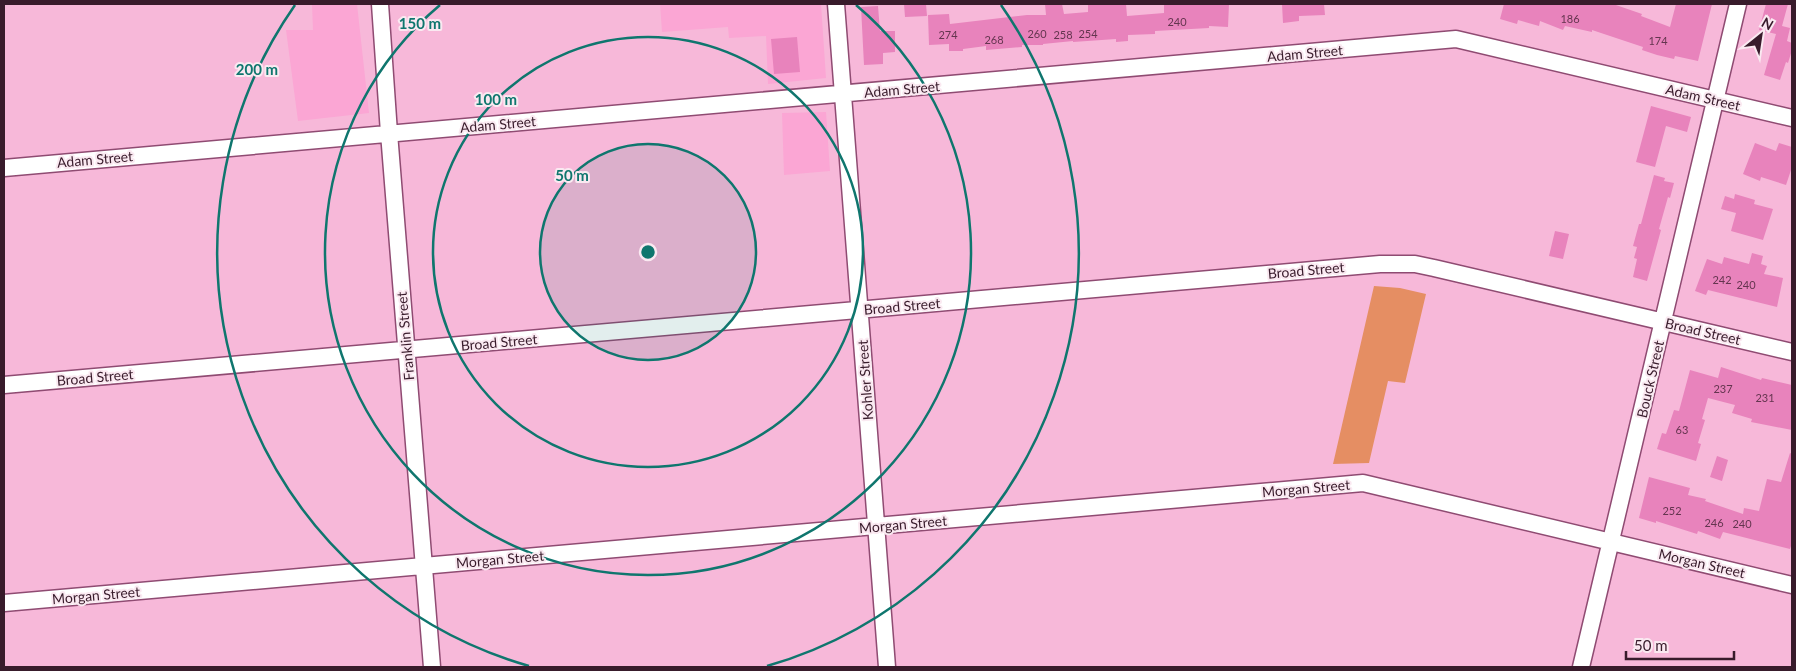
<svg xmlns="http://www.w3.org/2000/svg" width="1796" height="671" font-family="Lato,sans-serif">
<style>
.built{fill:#fba6d4}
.green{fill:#e58e63}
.building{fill:#e883bc}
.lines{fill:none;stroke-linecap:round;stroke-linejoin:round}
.street-casing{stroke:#8f4b72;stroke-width:19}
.street{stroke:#fff;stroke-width:16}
.ring{fill:none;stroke:#0f766e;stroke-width:2.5}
.labels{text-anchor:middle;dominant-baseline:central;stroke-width:4;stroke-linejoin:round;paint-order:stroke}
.number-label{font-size:11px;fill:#64354f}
.street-label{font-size:14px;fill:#381b2b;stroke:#fae9f1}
.centre{fill:#0f766e;stroke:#fae9f1;stroke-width:2.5}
.ring-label{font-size:15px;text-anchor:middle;font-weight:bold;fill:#0f766e;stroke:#fae9f1;stroke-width:4;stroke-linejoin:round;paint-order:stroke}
</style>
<rect width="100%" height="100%" fill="#f7b8d9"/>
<path class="built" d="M312 4H357L369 113 298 121 286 30H313Z
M660 4H821L826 78 768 84 766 36 729 38 728 27 662 32Z
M826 112 830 171 784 175 782 113Z"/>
<path class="green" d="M1374 286 1400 288 1426 294 1405 383 1388 381 1369 463 1333 464Z"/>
<path class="building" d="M904 4H926L927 16 905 17Z
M1045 4H1062L1064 14 1088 12V4H1126L1127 16 1164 13V4H1229L1228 27 1209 26V28L1155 31V34L1128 35V41L1116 42V39L1073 42V41L1043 44V45H1022V47L986 50V46L963 49V51H949V44L929 45 928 15 949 14 950 24 1027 15H1046Z
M1282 4H1324L1325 15 1299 16V21L1283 23Z
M1504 4H1613L1642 14 1641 16 1670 27 1676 4H1712L1698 61 1675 56 1674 59 1657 55 1642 50 1643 47 1592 30V32L1565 26 1563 30 1540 21 1539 26 1518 20 1517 24 1500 19Z
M1766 4H1788L1782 26 1790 28 1787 41 1792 43V50L1788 63 1786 62 1780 80 1764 75 1776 34 1759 30Z
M878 6 880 31H895V52L883 53V64L864 65 861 7Z
M797 37 800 72 774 74 771 39Z
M1651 106 1691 117 1687 132 1666 126 1655 167 1636 162Z
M1755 143 1776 151 1779 143 1792 147V167L1786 185 1761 177 1760 181 1743 174Z
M1654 175 1665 178 1664 181 1674 183 1670 198 1668 197 1659 229 1661 230 1647 281 1633 277 1637 259 1634 258 1637 247 1633 246 1639 224H1641Z
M1735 194 1755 200 1754 204 1773 209 1763 240 1731 231 1736 213 1721 209 1725 196 1734 199Z
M1555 231 1569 234 1563 259 1549 256Z
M1752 253 1763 256 1761 264 1767 266 1764 274 1783 278 1777 307 1708 290 1706 295 1695 291 1707 259 1722 264 1724 257 1749 264Z
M1721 367 1761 380 1762 378 1792 385V430L1751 422 1752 419 1732 413 1735 405 1708 398 1702 419 1705 420 1698 443 1701 444 1696 461 1657 449 1662 433 1666 434 1674 410 1679 411 1690 370 1718 378Z
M1790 453 1792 454V543L1790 549 1723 532 1720 539 1698 531 1697 534 1656 521V523L1639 518 1649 477 1690 488 1688 495 1706 499 1705 501 1743 514 1744 508 1759 511 1767 479 1781 482Z
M1717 456 1728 460 1722 481 1710 477Z"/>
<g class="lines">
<g class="street-casing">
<path id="street" d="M380 4 389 133 432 667
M836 4 887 667
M4 168 1456 39 1792 118
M4 385 1380 264H1415L1434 268 1792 352
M4 603 1363 483 1792 585
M1581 667 1738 4"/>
</g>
<use href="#street" class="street"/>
</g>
<circle cx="648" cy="252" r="108" fill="#0f766e" fill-opacity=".12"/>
<g class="ring">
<circle cx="648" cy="252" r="108"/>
<circle cx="648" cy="252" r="215"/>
<path d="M856 5A323 323 0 1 1 440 5"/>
<path d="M529 666A431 431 0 0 1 295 5M1001 5A431 431 0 0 1 767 666"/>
</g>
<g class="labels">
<g class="number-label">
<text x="1570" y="18">186</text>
<text x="1177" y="21">240</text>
<text x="1037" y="33">260</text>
<text x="1088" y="33">254</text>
<text x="948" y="34">274</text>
<text x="1063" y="34">258</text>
<text x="994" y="39">268</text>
<text x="1658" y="40">174</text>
<text x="1722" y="279">242</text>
<text x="1746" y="284">240</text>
<text x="1723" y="388">237</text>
<text x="1765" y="397">231</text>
<text x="1682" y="429">63</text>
<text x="1672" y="510">252</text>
<text x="1714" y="522">246</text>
<text x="1742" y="523">240</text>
</g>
<g class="street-label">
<text transform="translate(1305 53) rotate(-5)">Adam Street</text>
<text transform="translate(902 89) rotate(-5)">Adam Street</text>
<text transform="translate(1703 97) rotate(13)">Adam Street</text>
<text transform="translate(498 124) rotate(-5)">Adam Street</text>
<text transform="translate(95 159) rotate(-5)">Adam Street</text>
<text transform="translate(1306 270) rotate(-5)">Broad Street</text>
<text transform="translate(902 306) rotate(-5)">Broad Street</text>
<text transform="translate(1703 331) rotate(13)">Broad Street</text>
<text transform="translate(405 336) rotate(-95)">Franklin Street</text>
<text transform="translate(499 342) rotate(-5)">Broad Street</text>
<text transform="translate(95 377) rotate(-5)">Broad Street</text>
<text transform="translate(1650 379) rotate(-77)">Bouck Street</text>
<text transform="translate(865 380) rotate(-94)">Kohler Street</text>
<text transform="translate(1306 488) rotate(-5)">Morgan Street</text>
<text transform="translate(903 524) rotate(-5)">Morgan Street</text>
<text transform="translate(500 559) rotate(-5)">Morgan Street</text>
<text transform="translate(1702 563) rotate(13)">Morgan Street</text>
<text transform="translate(96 595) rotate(-5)">Morgan Street</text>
</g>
</g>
<circle cx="648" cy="252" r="8" class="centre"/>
<g class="ring-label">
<text x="420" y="29">150 m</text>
<text x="257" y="75">200 m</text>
<text x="496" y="105">100 m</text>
<text x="572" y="181">50 m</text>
</g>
<rect width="1796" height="671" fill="none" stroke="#381b2b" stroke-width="10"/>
<g transform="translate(1761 35) rotate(30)" stroke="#fae9f1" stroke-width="4" paint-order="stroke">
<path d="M0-4L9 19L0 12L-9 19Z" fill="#381b2b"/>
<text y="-8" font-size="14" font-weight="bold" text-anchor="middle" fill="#381b2b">N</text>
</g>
<path d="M1626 651v8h108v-8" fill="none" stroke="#381b2b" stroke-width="2.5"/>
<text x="1634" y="651" font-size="15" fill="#381b2b" stroke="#fae9f1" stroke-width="4" paint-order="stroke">50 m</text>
</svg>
